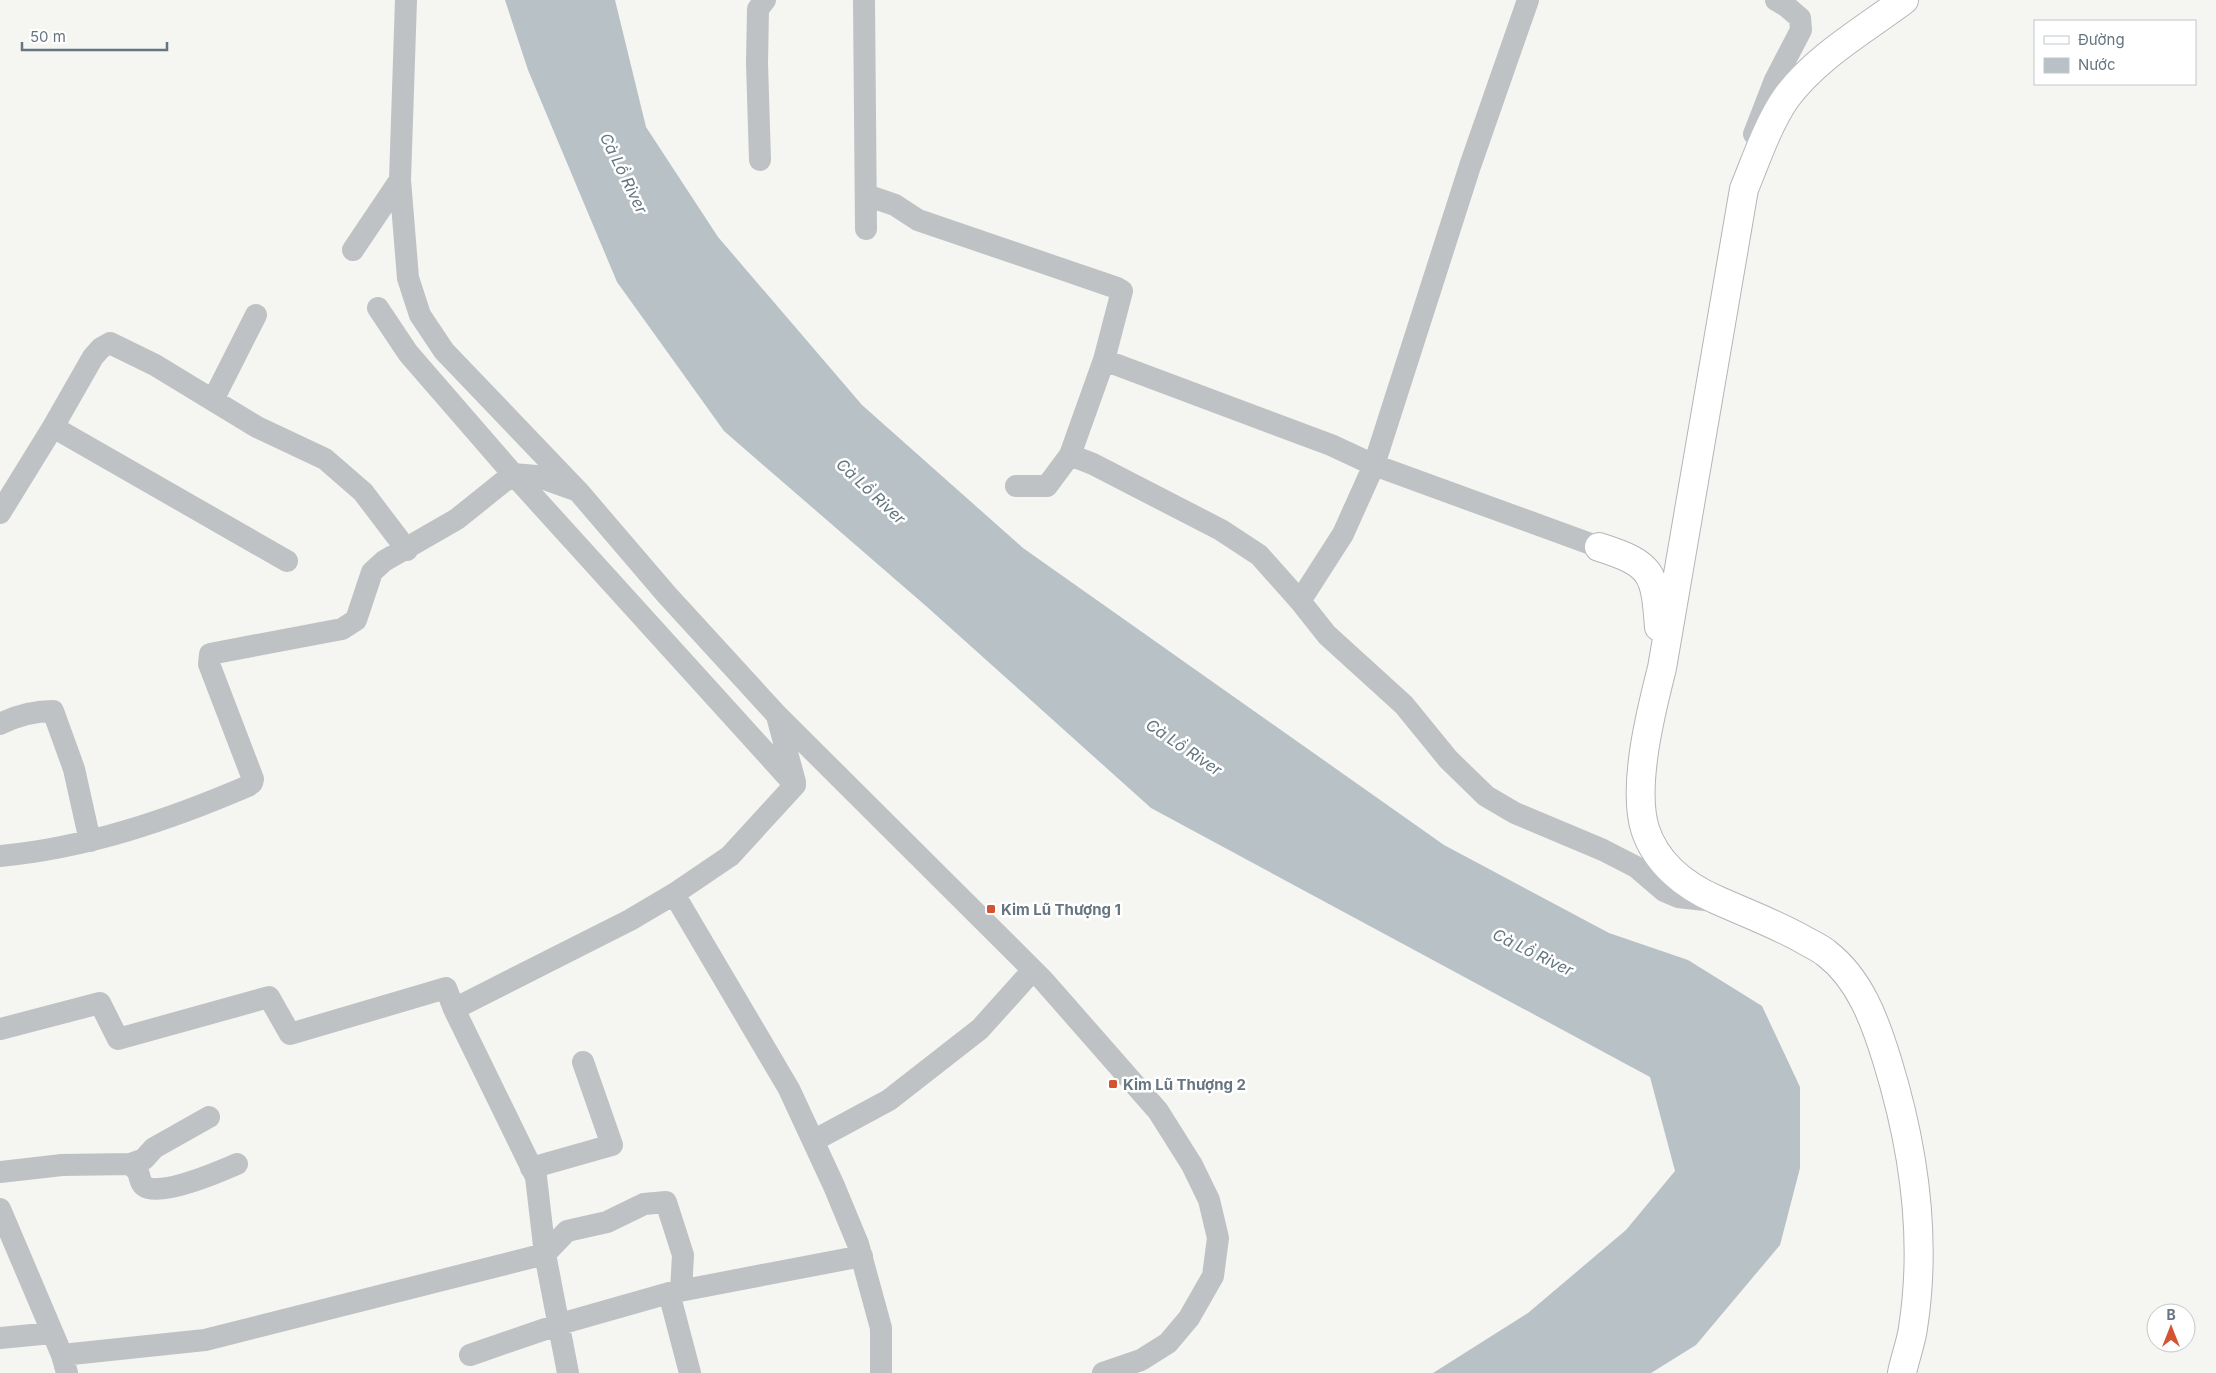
<svg xmlns="http://www.w3.org/2000/svg" width="2216" height="1373" font-family="Inter,sans-serif">
<style>
.water{fill:#b7c1c6}
.lines{fill:none;stroke-linecap:round;stroke-linejoin:round}
.major-casing{stroke:#b2b6b9;stroke-width:30}
.minor{stroke:#bec2c5;stroke-width:22}
.major{stroke:#fff;stroke-width:28}
.poi-dot{fill:#d45432;stroke:#fff;stroke-width:2}
.labels{text-anchor:middle;dominant-baseline:central;stroke-width:5;stroke-linejoin:round;paint-order:stroke}
.poi-label{font-size:15px;font-weight:bold;fill:#667580;stroke:#fff;text-anchor:start}
.water-label{font-size:16px;font-style:italic;fill:#62767d;stroke:#fff}
</style>
<rect width="100%" height="100%" fill="#f5f5f1"/>
<path class="water" d="M505 0H615L646 127 718 237 862 405 1023 548 1444 845 1609 933 1688 960 1762 1006 1800 1087V1168L1780 1245 1696 1345 1651 1373H1433L1528 1313 1626 1230 1675 1171 1650 1077 1151 808 926 606 724 431 617 282 528 70Z"/>
<g class="lines">
<g class="major-casing">
<path id="major" d="M1599 547C1653 564 1655 573 1659 627
M1902 1373C1905 1358 1911 1343 1913 1328 1927 1238 1914 1147 1887 1060 1875 1021 1860 979 1826 953 1820 948 1811 944 1804 940 1776 924 1746 913 1717 900 1685 886 1656 863 1645 829 1632 786 1651 711 1662 668L1744 189C1756 160 1768 124 1786 98 1816 57 1864 30 1904 0"/>
</g>
<path class="minor" d="M406 0 400 180 408 278 420 315 444 351 578 491 667 595 776 714 1043 980 1158 1111 1192 1165 1209 1200 1218 1238 1213 1276 1189 1318 1168 1343 1141 1360 1103 1373
M864 0 866 229
M1754 134 1775 80 1801 30 1800 18 1786 6 1776 0
M760 160 757 63 758 9 765 0
M866 195 895 205 918 220 1117 288 1122 291 1104 360 1070 455 1047 486H1016
M353 250 400 180
M378 308 408 353 513 474 795 785
M1104 360 1331 445 1374 465 1599 547
M213 400 256 315
M53 427 287 561
M1070 455 1093 464 1221 530 1259 555 1300 601 1343 534 1374 465 1470 166 1528 0
M0 513 53 427 93 357 101 348 110 343 155 365 257 427 325 459 363 492 407 550
M1300 601 1327 635 1404 705 1448 759 1486 796 1515 813 1603 850 1636 867 1664 891 1678 897 1714 901
M777 716 795 782
M0 724C16 716 35 711 53 711L74 769 90 841
M0 856C86 848 169 820 248 786L252 783 253 779 209 664 210 654 342 629 356 620 372 572 384 561 457 519 513 474 536 476 575 490
M674 894 789 1089 834 1186 858 1244 881 1328V1373
M454 1009 630 920 674 894 730 856 795 785
M0 1029 100 1003 118 1039 269 997 290 1034 446 988 454 1009 536 1177 545 1254 568 1373
M813 1141 889 1100 980 1029 1033 970
M130 1164C132 1166 136 1169 138 1172 140 1177 140 1183 144 1186 159 1198 221 1171 237 1164
M531 1168 612 1145 583 1062
M0 1172 62 1165 130 1164 144 1159 154 1148 209 1117
M0 1209 62 1355 67 1373
M669 1293 690 1373
M0 1338 52 1333
M62 1355 205 1340 545 1254 567 1231 607 1222 644 1204 666 1202 683 1255 681 1291
M470 1355 560 1324 669 1293 862 1256"/>
<use href="#major" class="major"/>
</g>
<g class="poi-dot">
<rect x="986" y="904" width="10" height="10" rx="2.5"/>
<rect x="1108" y="1079" width="10" height="10" rx="2.5"/>
</g>
<g class="labels">
<g class="poi-label">
<text x="1001" y="909">Kim Lũ Thượng 1</text>
<text x="1123" y="1084">Kim Lũ Thượng 2</text>
</g>
<g class="water-label">
<text transform="translate(624 173) rotate(64)">Cà Lồ River</text>
<text transform="translate(871 491) rotate(43)">Cà Lồ River</text>
<text transform="translate(1184 747) rotate(34)">Cà Lồ River</text>
<text transform="translate(1533 952) rotate(26)">Cà Lồ River</text>
</g>
</g>
<rect x="2034" y="20" width="162" height="65" fill="#ffffff" stroke="#c2c8cc"/>
<rect x="2044" y="36" width="25" height="8" fill="#ffffff" stroke="#c2c8cc"/>
<text x="2078" y="45" font-size="15" fill="#667580">Đường</text>
<rect x="2044" y="58" width="25" height="15" fill="#b7c1c6" stroke="#c2c8cc"/>
<text x="2078" y="70" font-size="15" fill="#667580">Nước</text>
<g transform="translate(2171 1328)"><circle r="24" fill="#ffffff" stroke="#c2c8cc"/>
<path d="M0-4L9 19L0 12L-9 19Z" fill="#d45432"/>
<text y="-8" font-size="14" font-weight="bold" text-anchor="middle" fill="#667580">B</text>
</g>
<path d="M22 42v8h145v-8" fill="none" stroke="#667580" stroke-width="2.5"/>
<text x="30" y="42" font-size="15" fill="#667580" stroke="#ffffff" stroke-width="4" paint-order="stroke">50 m</text>
</svg>
